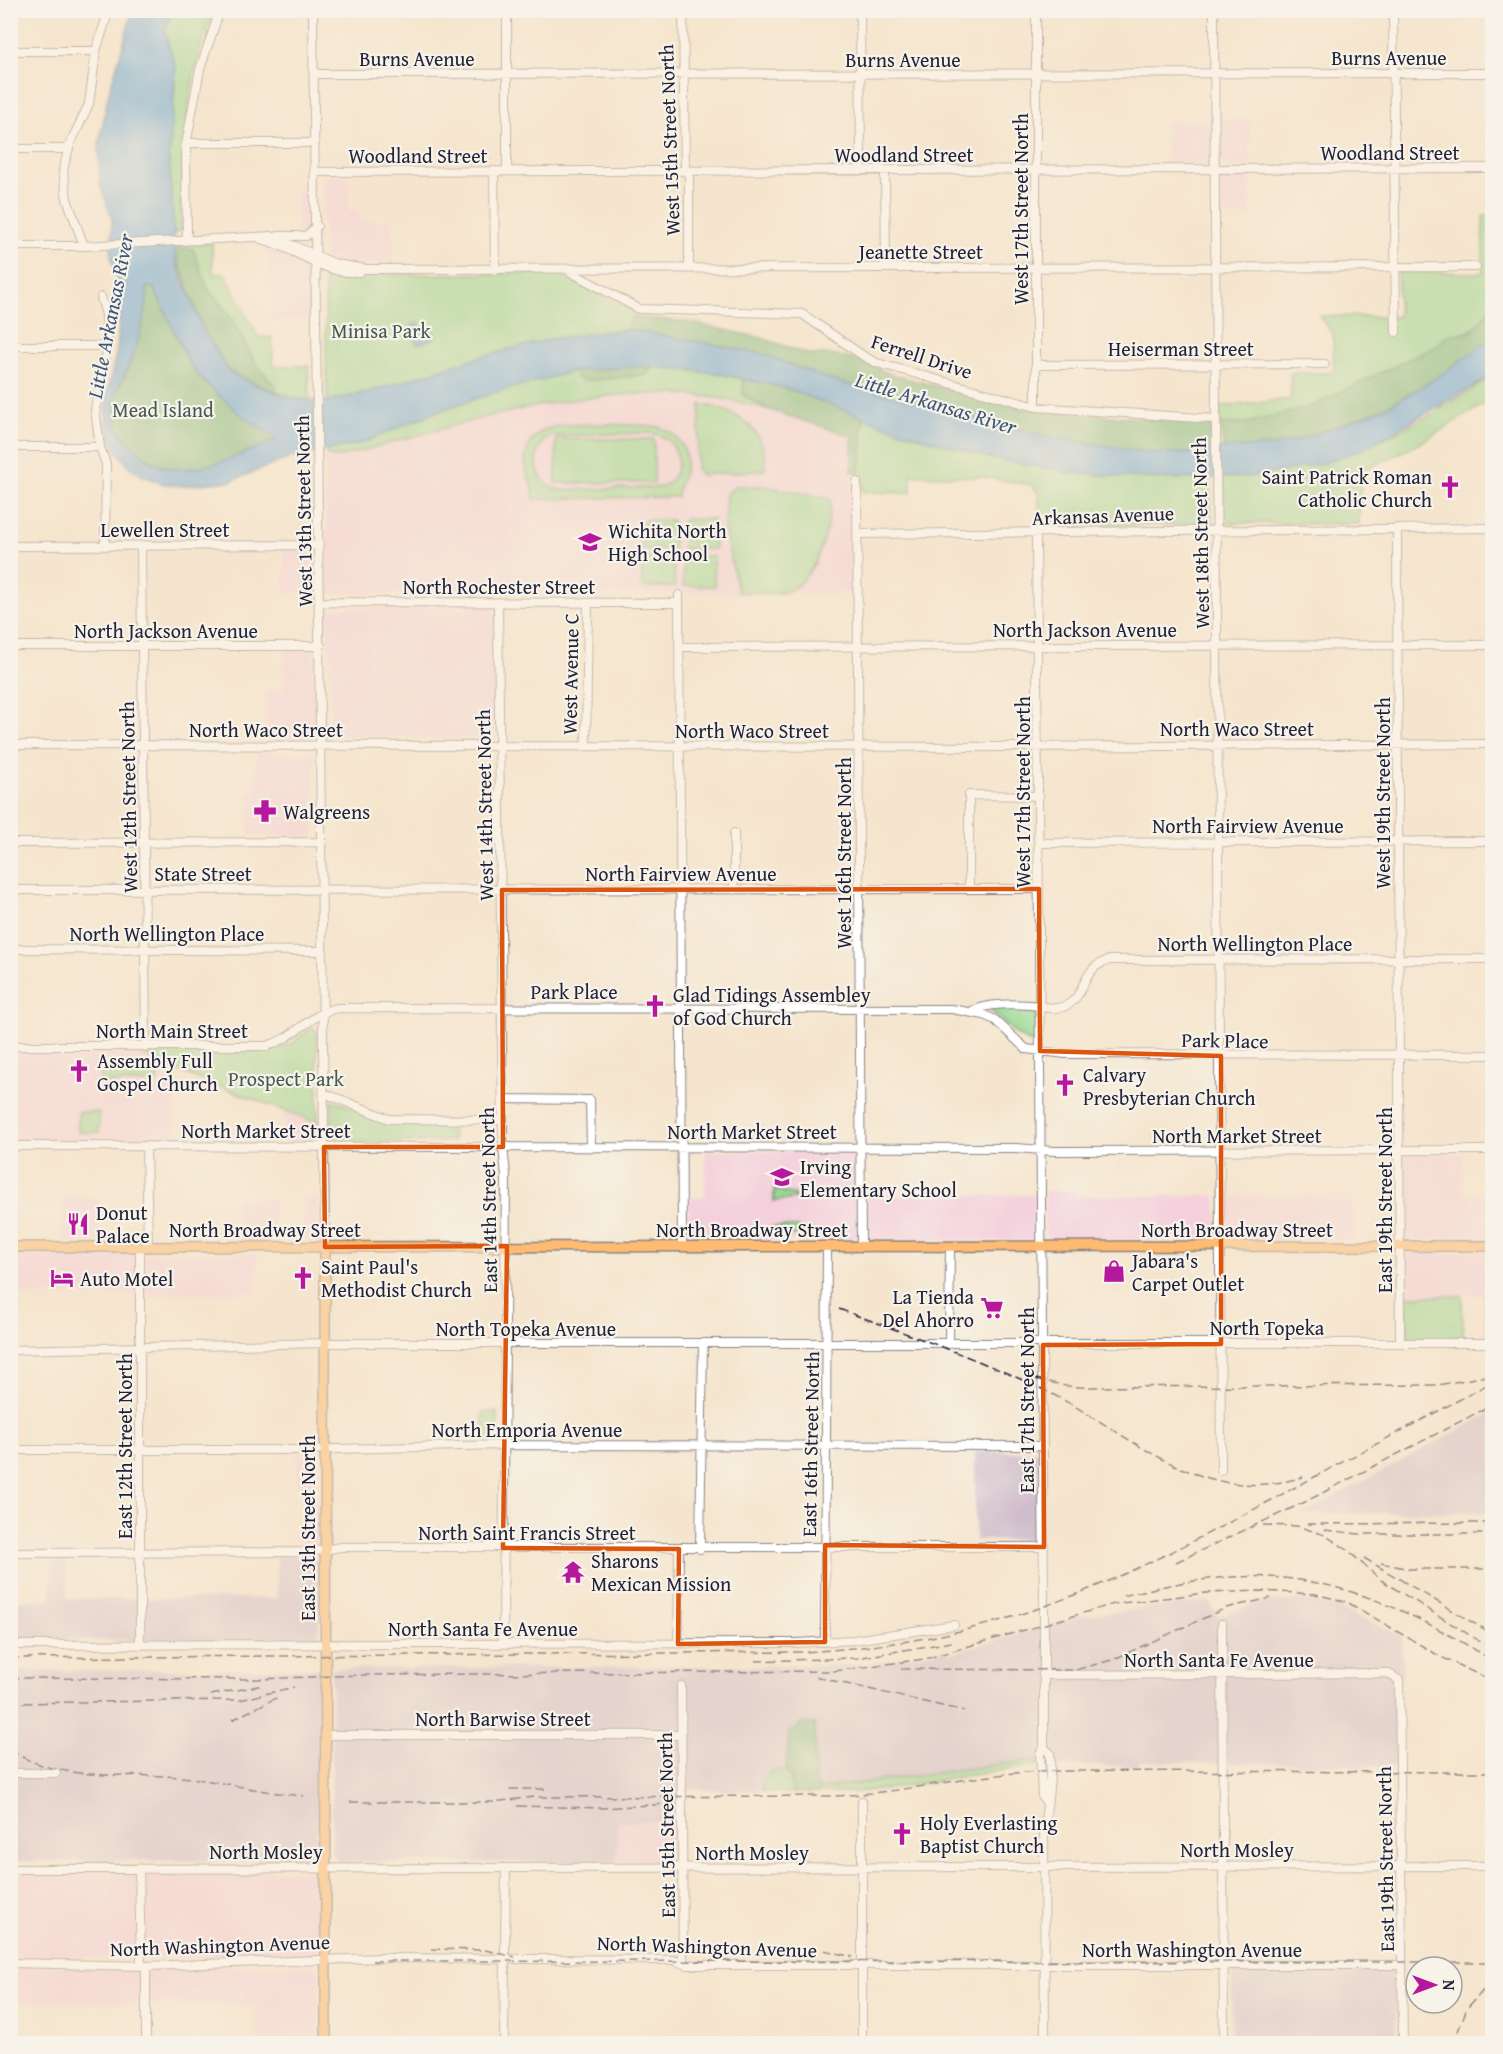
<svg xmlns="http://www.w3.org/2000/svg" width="1503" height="2054" font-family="'Gentium Book Plus',serif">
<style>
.built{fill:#f4cfdc}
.industrial{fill:#d0bdcc}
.green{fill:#94d78e;stroke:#5b7c64;stroke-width:1.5;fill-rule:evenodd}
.forest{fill:#77b879;stroke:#4c6d5a;stroke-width:1.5}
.water{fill:#64a4d7;stroke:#436389;stroke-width:1.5;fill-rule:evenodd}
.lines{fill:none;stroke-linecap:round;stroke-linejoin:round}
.minor-casing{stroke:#8c8484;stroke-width:10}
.major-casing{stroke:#8c8484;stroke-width:12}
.minor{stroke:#fff;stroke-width:8}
.major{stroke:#febb71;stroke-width:9}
.rail{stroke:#22223b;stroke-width:1.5;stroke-dasharray:9 4.5;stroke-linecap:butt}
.marked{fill:none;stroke:#de560e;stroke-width:4.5;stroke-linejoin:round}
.labels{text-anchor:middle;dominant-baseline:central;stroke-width:4.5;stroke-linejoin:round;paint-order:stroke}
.street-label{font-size:20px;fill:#22223b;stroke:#f7f3e8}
.park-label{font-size:20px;fill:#445854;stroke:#f7f3e8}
.poi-label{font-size:20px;fill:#22223b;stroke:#f7f3e8;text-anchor:start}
.water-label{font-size:21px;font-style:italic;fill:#3c5679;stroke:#f7f3e8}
</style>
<rect width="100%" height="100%" fill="#f7f3e8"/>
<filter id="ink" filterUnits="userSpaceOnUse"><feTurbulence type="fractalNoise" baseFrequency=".0167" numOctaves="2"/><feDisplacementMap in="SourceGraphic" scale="12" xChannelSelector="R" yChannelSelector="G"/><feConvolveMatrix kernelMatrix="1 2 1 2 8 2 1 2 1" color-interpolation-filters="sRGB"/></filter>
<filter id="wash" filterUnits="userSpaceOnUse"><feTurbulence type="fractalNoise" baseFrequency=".008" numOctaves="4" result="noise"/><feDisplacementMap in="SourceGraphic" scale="24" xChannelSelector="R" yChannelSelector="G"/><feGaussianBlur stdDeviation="1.35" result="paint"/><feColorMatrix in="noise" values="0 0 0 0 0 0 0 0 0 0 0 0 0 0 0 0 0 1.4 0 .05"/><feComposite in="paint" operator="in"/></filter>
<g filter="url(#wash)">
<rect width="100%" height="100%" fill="#f5e5ce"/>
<path class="built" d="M1220 119H1250V165H1223L1220 162Z
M1166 122H1211V163L1166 164Z
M1250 172 1251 216 1220 215 1222 174Z
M325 176H348L349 210 359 209 360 220H393V264L351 265 325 257 322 181Z
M296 188H309V229L308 232 297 234Z
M268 244 310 263 311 320 272 321V289L268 288Z
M619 395H696L744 402 852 436 854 593H328L325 458 340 457 527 406Z
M283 549 311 551 314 593H284Z
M494 607 495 738 336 736 332 733 327 608Z
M285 648 312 649 315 655 314 732 310 737H264L265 691H284Z
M256 752 313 754 315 764 314 836H249L248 792H256Z
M11 1051 139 1052 175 1070 176 1142 11 1141Z
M284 1110 318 1123 317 1140 284 1141Z
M10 1151H15V1242H11Z
M706 1151 856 1152 859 1236 850 1241 689 1239 688 1198 705 1197Z
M1408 1154H1463V1194L1492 1195V1240L1407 1239 1405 1159Z
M1045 1191H1077V1196H1216L1217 1237 1213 1241 1050 1240 1045 1235Z
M867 1195H1038V1239L1034 1241 870 1240 867 1236Z
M1227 1196H1353V1240L1228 1239Z
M63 1198H99L98 1242H63Z
M237 1199H274V1240L237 1242Z
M303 1199H319L318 1230 310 1239H303Z
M1492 1251V1339H1483L1482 1295 1406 1296V1257L1409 1252Z
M10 1253H136L138 1295 11 1296Z
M147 1254H257V1293L144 1295V1258Z
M297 1453 318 1454 319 1486H297Z
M318 1500 319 1541 317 1544 303 1545 302 1501Z
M678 1821V1860L617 1862V1822Z
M131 1871 137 1876 138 1950 134 1955 123 1957H11L10 1872Z
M148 1871H308L316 1883 318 1952 312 1956 149 1957 144 1949V1877Z
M11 1966H313L319 1970V2042L257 2043V2005L11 2003Z"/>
<path class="industrial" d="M1492 1412V1512L1302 1514Z
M975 1451 1038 1452V1540H975Z
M51 1556H66L67 1599 277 1598V1556H315L319 1562V1636L312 1641 11 1640 10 1601 51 1600Z
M1300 1600 1336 1607 1402 1636 1403 1672 1397 1684V1767L1352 1766 1347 1764 1139 1762V1766H1036V1759L820 1789 815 1782V1724L789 1733 786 1771 773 1770 763 1778 762 1791 677 1789 678 1821 617 1822V1862H340L332 1852V1669L868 1665 947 1649 949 1654 1081 1616 1209 1601 1218 1617 1260 1602Z
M318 1669 319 1783 316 1853 313 1857 302 1860 11 1861 10 1671Z
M1232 1969 1396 1970V2043H1231Z"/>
<path class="green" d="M172 11H216C185 68 183 160 181 224L179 232 173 233 169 160 176 68 165 33Z
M1483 216H1492V317L1439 349 1323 409 1221 429 1219 407 1291 399V373H1334L1333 334 1319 316 1398 317V272L1483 273Z
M212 243 213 274H225L258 337H272L273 366H308L310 400 296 399 252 384 176 262 173 245Z
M556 273 635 312 627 329C578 335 530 343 482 357 430 372 380 391 327 401L325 278 329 275Z
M653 367 716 373 743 379V395L770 410C628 366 477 420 340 457L327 456 326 450 362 443 435 412 496 392 575 371 577 378 645 375Z
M1492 376V399L1418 444 1361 471 1359 524 1223 523V478C1321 475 1413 431 1492 376Z
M701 404C736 411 768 428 765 470L702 475 696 469Z
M863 417C981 462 1083 480 1209 479L1212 524 1039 526V494L1032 485 982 477 911 475V493L863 492 862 477 858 472 861 463Z
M655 426C675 430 690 448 685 469 682 480 677 485 677 497L534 499C534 483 522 472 526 455 528 442 537 433 549 428 569 421 632 425 655 426ZM652 433C681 439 687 473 662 487L561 490C534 487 527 447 552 436Z
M556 439H654V483H556Z
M736 486H764L831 499C829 529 817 585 781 593 768 595 751 592 738 592L724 529 726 494Z
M686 519H713L715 549H683L682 522Z
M645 520H672L674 550H642V523Z
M713 556 715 586H683V559L686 557Z
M673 557 675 587H642V560L645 558Z
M992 1007 1036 1009V1043C1019 1042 1002 1020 990 1010Z
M312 1027 317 1031 318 1123 175 1070 139 1052 269 1051 291 1044Z
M101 1072H157V1083H101Z
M335 1101 389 1121 452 1122 453 1141 332 1143 331 1102Z
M78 1112H99V1132H78Z
M774 1190 795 1195V1199L774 1201Z
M773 1227H799L801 1234 764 1236V1229Z
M1406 1296H1462L1463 1339 1408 1338Z
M483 1412H497L498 1440H483Z
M1036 1759V1766C964 1773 893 1794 819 1793L820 1789Z
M773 1770 786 1771 791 1777 792 1793 762 1791 763 1778Z"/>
<path class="forest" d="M174 249H193L208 289 229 314 257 366 276 386V392L229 372 203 329Z
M150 287 154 288 190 364 201 379 241 415 277 439C242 454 189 483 151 461 144 457 139 450 133 446 117 436 111 412 116 393 118 386 124 379 126 373 136 348 148 315 147 288Z
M1492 307V338L1438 377 1387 407 1306 438 1275 446 1223 448 1220 425 1251 422 1310 407 1436 346 1448 335 1471 332Z
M633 317 688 322 762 338 810 355 825 354 859 360 893 375 1036 411 1212 423 1213 449 1189 453H1150L1048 437 827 379 764 354 627 329Z
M642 366 653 367 645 375 584 381 577 378 575 371Z
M743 379 786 388 863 417 861 463 858 472H852V436L770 410 743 394Z
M803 1723 815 1724V1782L820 1789 819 1793H792L791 1777 786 1771 789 1733Z"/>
<path class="water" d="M133 11H172L165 33 176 68 169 160 176 262 203 329 229 372 252 384 296 399 327 401 366 393 483 356 555 338 627 329 764 354 827 379 1048 437 1150 453H1189L1223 448 1275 446 1306 438 1387 407 1438 377 1492 338V376L1363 449 1324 463 1250 477 1156 479 1071 473 989 458 886 426 786 388 716 373 642 366 575 371 496 392 435 412 362 443 290 458 231 481 182 486 164 484 143 476 130 467 115 449 107 428 105 402 117 350 121 292 111 257 112 218 100 184 99 144 108 96ZM150 287 154 288 190 364 201 379 241 415 277 439C243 454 186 483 150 461 144 457 139 450 133 446 117 436 111 411 116 393 118 386 124 379 126 372 136 347 148 316 147 288Z
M419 323 423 335 433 332 435 338 417 344 411 325Z"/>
</g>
<g filter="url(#ink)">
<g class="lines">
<g class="minor-casing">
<path id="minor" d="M313 10 325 1247
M507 10V171
M683 10 685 169 689 176V269
M860 10 861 170
M1214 10 1221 1470
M1393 10 1396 332
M10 51H96
M314 74 1492 73
M187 143H315
M10 149H69
M494 171 495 270
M316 172 1492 168
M885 172 886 268
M278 236H306L317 226
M187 239 186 145 200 69 220 10
M261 239C294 246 324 276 360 272
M10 246H84L271 236 336 264 366 269 1476 267
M84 246 67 199 63 170 70 144 89 104 96 51 109 10
M569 271 639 309 802 314 865 357 877 363 1036 407 1214 419
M101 297 106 315 108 346 95 409 100 447 106 464 105 546
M10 346H108
M1037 365 1325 364
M1036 407V10
M10 447H100
M857 482 861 1247
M1397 528 1400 1343
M1036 533 1044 1605V1748L1040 1753 1042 1796 1046 1802
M858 534 1492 528
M10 546 319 545
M141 546 146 1047
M679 595 682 1247
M320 602 679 603
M498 603 503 1147 506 1175 503 1644
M10 646H321
M679 647 1492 645
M10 745 1010 747 1492 744
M586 746 588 603
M734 833V890
M10 843 322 842
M1039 843 1492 841
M969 889V795L1039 796
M10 890 1039 889
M10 949 323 951
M972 1011C989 1003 1012 1004 1031 1005 1042 1006 1051 1010 1063 1007 1088 998 1079 967 1110 960L1492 959
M10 1046H267C295 1038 312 1012 338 1008L952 1009 984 1015 995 1020 1026 1049 1065 1054 1492 1055
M324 1093 389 1119 503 1120
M503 1099 590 1100 591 1148
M10 1146 1016 1148 1055 1151 1492 1150
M146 1146 148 1247
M949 1344 950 1247
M10 1350 326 1343H1492
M10 1450H295L504 1445 1043 1446
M700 1549 703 1343
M10 1553 310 1552 341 1547H1044
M1222 1624 1224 2044
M825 1642 827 1247
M678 1644 679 1549
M10 1645 796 1643 854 1640 954 1625
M140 1645V1247
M1043 1675 1387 1673 1399 1680 1403 2044
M681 1686 683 1964
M325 1735H681
M1044 1748 1050 1753C1052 1782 1046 1806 1044 1834L1045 2044
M10 1773H56
M862 1801V2044
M139 1868 141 1966
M10 1869 1492 1866
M10 1963 146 1966 381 1958 673 1960 687 1965H1402
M146 1966V2044
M504 2044 506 1868"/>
</g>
<g class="major-casing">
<path id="major" d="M10 1247 1492 1246
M325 1247 326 2044"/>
</g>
<use href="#minor" class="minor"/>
<use href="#major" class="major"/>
<path class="rail" d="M839 1309C907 1334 977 1358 1042 1389 1131 1431 1196 1509 1303 1477
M1036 1379 1066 1386 1081 1387 1438 1385 1492 1375
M1307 1524 1492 1523
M1263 1525 1297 1526 1325 1535 1346 1549 1381 1580 1492 1649
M1325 1530 1359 1534H1492
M1364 1558 1492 1634
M1176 1562 1305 1502 1492 1405
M1381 1563 1409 1569H1492
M1123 1596C1274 1555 1361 1580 1492 1660
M10 1658 803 1652C868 1648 932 1640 995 1622 1100 1592 1197 1540 1292 1489 1359 1453 1426 1418 1492 1382
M755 1661 857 1658 952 1642
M901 1669 1075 1670 1112 1660 1226 1608 1271 1598
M816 1677 964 1711
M10 1678 257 1679 362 1675 834 1671 925 1659 1114 1604 1206 1593 1261 1591 1315 1594 1347 1602 1441 1657 1492 1681
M211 1695 264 1685
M10 1703 240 1700 294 1687
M232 1720 280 1696
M10 1750C64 1785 130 1771 190 1778 228 1783 265 1793 304 1796
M509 1789H545
M350 1802H493L533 1797 834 1796C904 1793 971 1775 1040 1771L1492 1772
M517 1806 601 1808 670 1804
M431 1949 485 1950 515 1957
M824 1950 853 1957
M372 1961 1492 1962
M1453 2044 1467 2008 1492 1981"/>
</g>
</g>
<path d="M0 0H1503V2054H0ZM1039 889 1040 1051 1221 1056V1344L1043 1345 1044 1547 825 1545V1642L678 1644 679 1549 503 1548 507 1246 325 1247 324 1147H503L502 890Z" fill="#f5e5ce" fill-opacity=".55" fill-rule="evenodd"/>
<path class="marked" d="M1039 889 1040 1051 1221 1056V1344L1043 1345 1044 1547 825 1545V1642L678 1644 679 1549 503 1548 507 1246 325 1247 324 1147H503L502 890Z"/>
<defs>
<g id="church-bare" transform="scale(1.8)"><path d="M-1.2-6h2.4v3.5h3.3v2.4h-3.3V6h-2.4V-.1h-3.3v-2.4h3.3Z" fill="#b5179e" stroke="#f7f3e8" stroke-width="2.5" paint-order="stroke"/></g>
<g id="school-bare" transform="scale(1.8)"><path d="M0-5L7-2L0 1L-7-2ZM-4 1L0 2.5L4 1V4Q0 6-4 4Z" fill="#b5179e" stroke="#f7f3e8" stroke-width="2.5" paint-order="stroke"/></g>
<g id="pharmacy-bare" transform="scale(1.8)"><path d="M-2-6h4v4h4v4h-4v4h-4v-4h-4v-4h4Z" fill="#b5179e" stroke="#f7f3e8" stroke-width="2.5" paint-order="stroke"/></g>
<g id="restaurant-bare" transform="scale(1.8)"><path d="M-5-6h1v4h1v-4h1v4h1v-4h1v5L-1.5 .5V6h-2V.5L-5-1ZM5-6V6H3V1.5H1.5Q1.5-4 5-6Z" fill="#b5179e" stroke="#f7f3e8" stroke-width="2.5" paint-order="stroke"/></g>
<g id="shop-bare" transform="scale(1.8)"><path d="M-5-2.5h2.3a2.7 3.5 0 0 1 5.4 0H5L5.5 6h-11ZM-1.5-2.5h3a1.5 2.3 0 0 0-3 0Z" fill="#b5179e" stroke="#f7f3e8" stroke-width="2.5" paint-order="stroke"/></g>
<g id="hotel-bare" transform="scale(1.8)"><path d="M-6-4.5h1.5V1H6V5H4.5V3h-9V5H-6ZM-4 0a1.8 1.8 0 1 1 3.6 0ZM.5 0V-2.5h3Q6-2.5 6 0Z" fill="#b5179e" stroke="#f7f3e8" stroke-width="2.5" paint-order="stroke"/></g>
<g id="supermarket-bare" transform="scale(1.8)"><path d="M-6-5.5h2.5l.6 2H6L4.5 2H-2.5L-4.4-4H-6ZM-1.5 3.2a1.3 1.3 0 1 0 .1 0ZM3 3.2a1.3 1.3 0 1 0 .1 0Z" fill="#b5179e" stroke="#f7f3e8" stroke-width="2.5" paint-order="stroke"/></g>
<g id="temple-bare" transform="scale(1.8)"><path d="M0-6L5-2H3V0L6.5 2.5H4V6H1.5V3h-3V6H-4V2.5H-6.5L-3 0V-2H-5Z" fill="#b5179e" stroke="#f7f3e8" stroke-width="2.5" paint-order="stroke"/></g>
</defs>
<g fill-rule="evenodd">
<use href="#church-bare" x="1450" y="487"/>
<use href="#school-bare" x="590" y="542"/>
<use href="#pharmacy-bare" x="265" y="811"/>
<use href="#church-bare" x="655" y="1006"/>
<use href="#church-bare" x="79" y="1071"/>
<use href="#church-bare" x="1065" y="1085"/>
<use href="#school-bare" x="782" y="1177"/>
<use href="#restaurant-bare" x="78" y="1224"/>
<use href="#shop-bare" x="1114" y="1271"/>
<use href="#hotel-bare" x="62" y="1278"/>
<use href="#church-bare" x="303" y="1278"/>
<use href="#supermarket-bare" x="992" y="1308"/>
<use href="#temple-bare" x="573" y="1572"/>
<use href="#church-bare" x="902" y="1834"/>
</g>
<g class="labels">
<g class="street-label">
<text x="1389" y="57">Burns Avenue</text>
<text x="417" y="58">Burns Avenue</text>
<text x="903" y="59">Burns Avenue</text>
<text transform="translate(669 140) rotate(-92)">West 15th Street North</text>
<text x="1390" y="152">Woodland Street</text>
<text x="904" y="154">Woodland Street</text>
<text x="418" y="155">Woodland Street</text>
<text transform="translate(1020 209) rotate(-90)">West 17th Street North</text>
<text x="921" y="251">Jeanette Street</text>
<text x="1181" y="348">Heiserman Street</text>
<text transform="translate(922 356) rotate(18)">Ferrell Drive</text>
<text transform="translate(303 511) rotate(-91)">West 13th Street North</text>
<text transform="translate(1103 515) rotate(-2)">Arkansas Avenue</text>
<text x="165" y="529">Lewellen Street</text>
<text transform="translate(1200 533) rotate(-91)">West 18th Street North</text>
<text x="499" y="586">North Rochester Street</text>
<text x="1085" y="629">North Jackson Avenue</text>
<text x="166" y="630">North Jackson Avenue</text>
<text transform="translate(570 674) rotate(-89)">West Avenue C</text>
<text x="1237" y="728">North Waco Street</text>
<text x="266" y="729">North Waco Street</text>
<text x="752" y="730">North Waco Street</text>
<text transform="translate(1022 792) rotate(-90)">West 17th Street North</text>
<text transform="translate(1382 793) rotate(-90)">West 19th Street North</text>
<text transform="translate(128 797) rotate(-91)">West 12th Street North</text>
<text transform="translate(484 805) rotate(-91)">West 14th Street North</text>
<text x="1248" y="825">North Fairview Avenue</text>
<text transform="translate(843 853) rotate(-90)">West 16th Street North</text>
<text x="203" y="873">State Street</text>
<text x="681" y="873">North Fairview Avenue</text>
<text x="167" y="933">North Wellington Place</text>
<text x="1255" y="943">North Wellington Place</text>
<text x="574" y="991">Park Place</text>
<text x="172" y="1030">North Main Street</text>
<text transform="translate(1225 1040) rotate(1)">Park Place</text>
<text x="266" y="1130">North Market Street</text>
<text x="752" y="1131">North Market Street</text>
<text x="1237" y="1135">North Market Street</text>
<text transform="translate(488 1200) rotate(-91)">East 14th Street North</text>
<text transform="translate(1384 1200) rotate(-90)">East 19th Street North</text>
<text x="265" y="1229">North Broadway Street</text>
<text x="752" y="1229">North Broadway Street</text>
<text x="1237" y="1229">North Broadway Street</text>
<text x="1267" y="1327">North Topeka</text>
<text x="526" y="1328">North Topeka Avenue</text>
<text transform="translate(1026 1400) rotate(-90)">East 17th Street North</text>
<text x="527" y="1429">North Emporia Avenue</text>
<text transform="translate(810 1444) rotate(-89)">East 16th Street North</text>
<text transform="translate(124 1446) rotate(-90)">East 12th Street North</text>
<text transform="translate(307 1528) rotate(-90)">East 13th Street North</text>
<text x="527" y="1532">North Saint Francis Street</text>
<text x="483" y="1628">North Santa Fe Avenue</text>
<text x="1219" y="1659">North Santa Fe Avenue</text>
<text x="503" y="1718">North Barwise Street</text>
<text transform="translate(666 1825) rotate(-91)">East 15th Street North</text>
<text x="1237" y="1849">North Mosley</text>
<text x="266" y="1851">North Mosley</text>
<text x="752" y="1852">North Mosley</text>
<text transform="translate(1385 1859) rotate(-91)">East 19th Street North</text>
<text transform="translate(220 1945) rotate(-2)">North Washington Avenue</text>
<text transform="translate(707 1946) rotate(2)">North Washington Avenue</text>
<text x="1192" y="1949">North Washington Avenue</text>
</g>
<g class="park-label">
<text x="381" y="330">Minisa Park</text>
<text x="163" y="409">Mead Island</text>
<text x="286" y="1078">Prospect Park</text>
</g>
<g class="poi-label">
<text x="1432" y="476" text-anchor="end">Saint Patrick Roman<tspan x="1432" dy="23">Catholic Church</tspan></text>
<text x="608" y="530">Wichita North<tspan x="608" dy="23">High School</tspan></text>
<text x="283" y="811">Walgreens</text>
<text x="673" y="994">Glad Tidings Assembley<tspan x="673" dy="23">of God Church</tspan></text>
<text x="97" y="1060">Assembly Full<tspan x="97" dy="23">Gospel Church</tspan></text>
<text x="1083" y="1074">Calvary<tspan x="1083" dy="23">Presbyterian Church</tspan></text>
<text x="800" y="1166">Irving<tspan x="800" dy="23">Elementary School</tspan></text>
<text x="96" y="1212">Donut<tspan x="96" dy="23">Palace</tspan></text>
<text x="1132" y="1260">Jabara's<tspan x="1132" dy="23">Carpet Outlet</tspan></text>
<text x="321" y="1266">Saint Paul's<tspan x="321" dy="23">Methodist Church</tspan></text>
<text x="80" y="1278">Auto Motel</text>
<text x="974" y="1296" text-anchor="end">La Tienda<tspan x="974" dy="23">Del Ahorro</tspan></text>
<text x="591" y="1560">Sharons<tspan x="591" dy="23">Mexican Mission</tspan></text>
<text x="920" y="1822">Holy Everlasting<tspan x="920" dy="23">Baptist Church</tspan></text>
</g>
<g class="water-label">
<text transform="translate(110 316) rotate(-79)">Little Arkansas River</text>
<text transform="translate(936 403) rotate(17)">Little Arkansas River</text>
</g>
</g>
<rect width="1503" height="2054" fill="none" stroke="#f7f3e8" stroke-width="36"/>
<g transform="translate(1434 1985) rotate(90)"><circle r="28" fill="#f7f3e8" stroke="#a29fa3" stroke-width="1.5"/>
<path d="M0-4.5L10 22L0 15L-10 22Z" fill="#b5179e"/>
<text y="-9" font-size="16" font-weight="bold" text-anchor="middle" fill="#22223b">N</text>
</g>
</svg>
